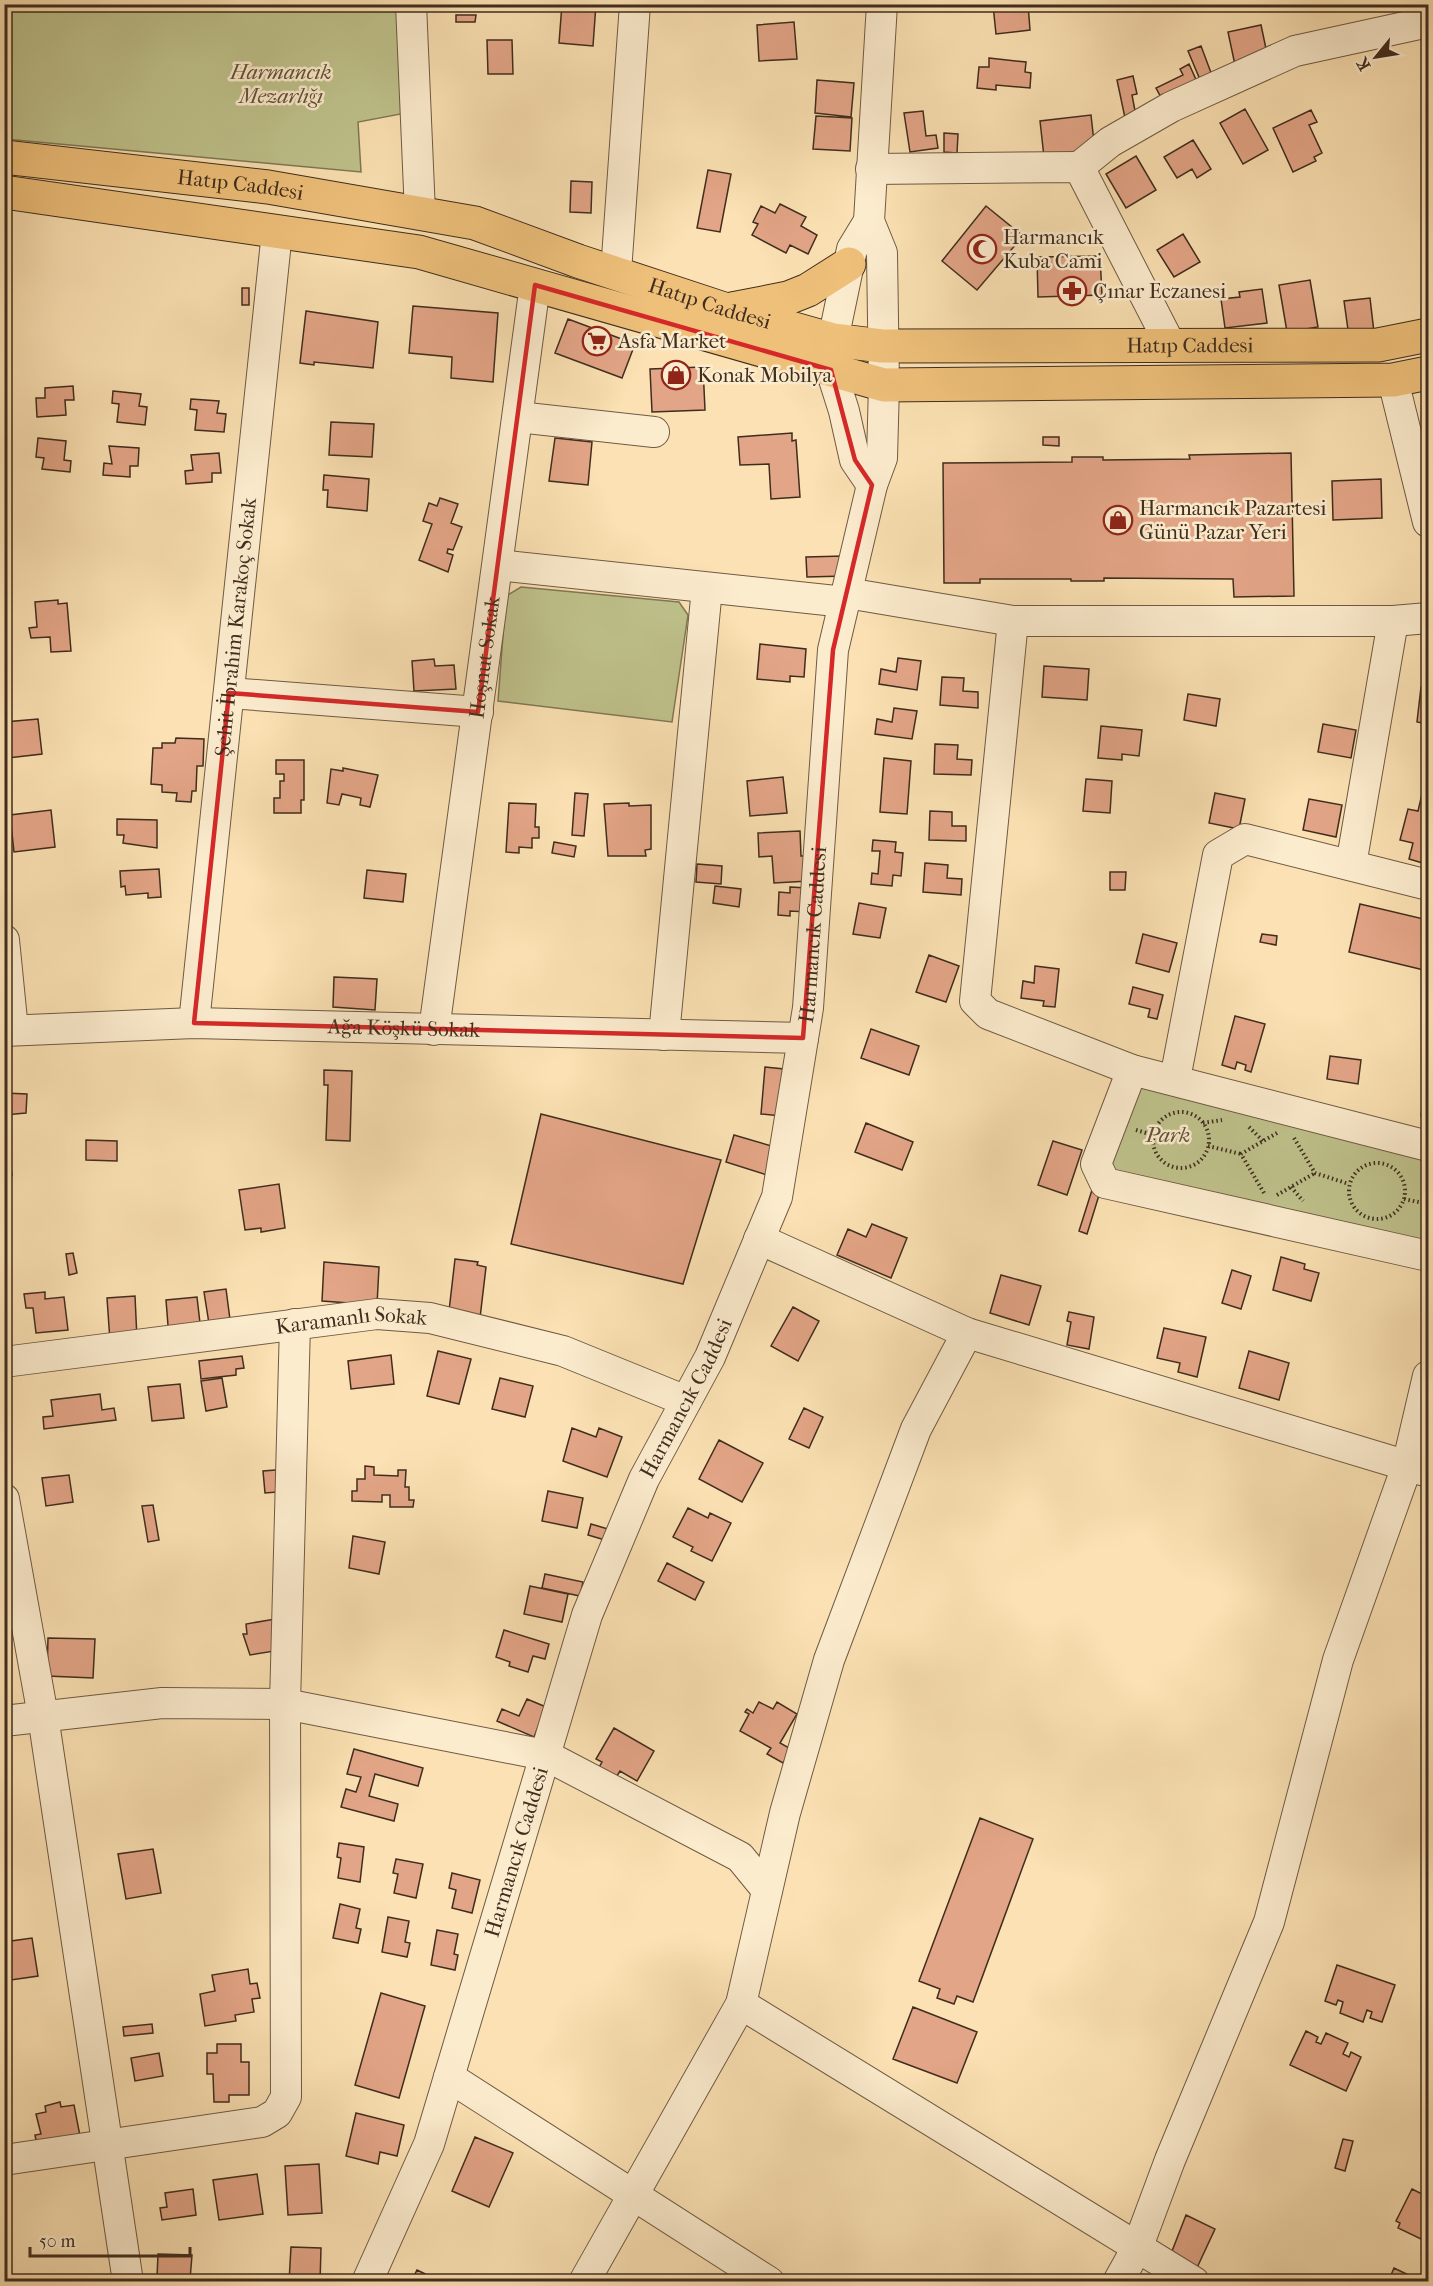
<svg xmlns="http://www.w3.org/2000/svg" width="1433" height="2286" font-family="'IM FELL French Canon',serif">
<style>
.green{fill:#bfc28c;stroke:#807855;stroke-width:1.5}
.building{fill:#e3a587;stroke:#402d1e;stroke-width:1.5}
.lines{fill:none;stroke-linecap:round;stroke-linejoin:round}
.minor-casing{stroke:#6f5a43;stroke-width:32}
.major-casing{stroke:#402d1e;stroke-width:35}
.path{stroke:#402d1e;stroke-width:4;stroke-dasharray:1.5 3;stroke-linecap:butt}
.minor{stroke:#fcecce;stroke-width:30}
.major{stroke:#eec07a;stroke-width:33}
.marked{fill:none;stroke:#d62828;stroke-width:4.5;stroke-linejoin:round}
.labels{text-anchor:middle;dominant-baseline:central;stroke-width:5;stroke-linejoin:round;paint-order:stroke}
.park-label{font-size:21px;font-style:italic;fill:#60523a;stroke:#fcecce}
.street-label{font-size:21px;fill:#402d1e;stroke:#fcecce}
.poi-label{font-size:21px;fill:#402d1e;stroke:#fcecce;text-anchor:start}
</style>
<rect width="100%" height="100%" fill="#fbe1b3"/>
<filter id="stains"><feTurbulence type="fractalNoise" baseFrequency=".00333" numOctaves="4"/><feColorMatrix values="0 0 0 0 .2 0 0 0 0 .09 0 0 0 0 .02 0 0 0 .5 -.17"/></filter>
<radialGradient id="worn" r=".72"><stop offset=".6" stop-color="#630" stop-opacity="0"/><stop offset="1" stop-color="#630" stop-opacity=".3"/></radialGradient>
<path class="green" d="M4 5H401L406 113 358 122 361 172 5 139Z
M521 587 679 602 688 615 672 722 498 701 506 596Z
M1151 1082 1428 1155V1242L1117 1172 1107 1164 1133 1087Z"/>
<path class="building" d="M562 4H596L593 46 559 43Z
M1028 4 1030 30 996 34 993 5Z
M456 15H476L475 22H456Z
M794 22 797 59 759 61 757 25Z
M1261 25 1268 58 1235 65 1228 32Z
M487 40H512L513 74H488Z
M1201 46 1213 78 1201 82 1188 51Z
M989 58 1026 62 1025 72 1031 73 1030 88 996 85V90L977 88 979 67H989Z
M1189 64 1198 84 1163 101 1156 88 1183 75 1180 69Z
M1133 76 1137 94 1132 95 1136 116 1125 118 1117 80Z
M817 80 854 83 851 117 815 113Z
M1245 109 1268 150 1243 164 1220 123Z
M1311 110 1317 122 1309 125 1322 153 1314 157 1316 161 1293 172 1273 128Z
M923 111 926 136 936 135 938 148 910 152 904 113Z
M1091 115 1095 151 1044 157 1040 121Z
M816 116 852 118 850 151 813 149Z
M944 133 958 134 957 153 944 152Z
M1193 140 1211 169 1197 178 1192 169 1177 178 1164 157Z
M1136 156 1156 190 1126 208 1106 174Z
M708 170 731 174 720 232 697 228Z
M571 181 592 182 591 213 570 212Z
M780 204 806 217 801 226 817 235 808 254 790 245 786 253 752 235 758 224 753 222 761 206 775 213Z
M986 206 1023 236 977 290 942 261Z
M1183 234 1200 262 1174 277 1157 250Z
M1100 256 1102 295 1038 297 1037 257Z
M1310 280 1318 327 1287 332 1279 285Z
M242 288H249V305H242Z
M1262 289 1267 323 1225 328 1221 299 1240 297 1239 292Z
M1370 298 1375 341 1350 344 1344 301Z
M413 306 498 313 493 382 451 378 452 357 409 353Z
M306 311 378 322 373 368 314 362V365L300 363Z
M568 319 635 344 622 378 555 353Z
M703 367 705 410 652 412 650 369Z
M73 386 74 400H65L66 415 37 417 36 398H45V388Z
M113 391 141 394 139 406 147 407 145 425 117 422 119 404 112 403Z
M191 399 219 401 217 413 226 414 224 432 195 430 197 410 190 409Z
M331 422 374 424 372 457 329 455Z
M792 433V441L796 440 800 497 771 499 769 464 740 465 738 437Z
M1043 437H1059V446L1043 445Z
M38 438 66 441 64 460 71 461 70 472 42 469 44 458 36 457Z
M555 438 592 442 588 485 549 481Z
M109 446 139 448 138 466H130V477L103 475 104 463 112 464Z
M219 453 221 473H212V482L186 484 185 471 193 470 191 455Z
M1291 453 1294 596 1234 597 1233 579 1104 578V581H1071V579H980V583H944L943 463 1072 462V457H1103V460L1190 459 1189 455Z
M324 475 369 479 367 511 327 507 328 490H323Z
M1381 479 1382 518 1333 520 1332 481Z
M440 498 458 504 451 523 462 527 453 550 448 549 447 553 453 555 448 572 419 560 432 524 423 521 429 503 437 506Z
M844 556 845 576 807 577 806 557Z
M58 600V604L67 603 71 651 51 652 50 637 31 638 29 628 37 627 35 602Z
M760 644 806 649 804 677 790 676V682L757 679Z
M898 658 921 661 917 690 879 684 881 669 896 672Z
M434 659 435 666 454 665 456 689 414 691 412 661Z
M1044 666 1089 669 1087 700 1042 697Z
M942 677 964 678 963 691 978 692V708L940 705Z
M1421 687 1428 688V724L1417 722Z
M1188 694 1220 699 1216 726 1184 720Z
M894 708 917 711 912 739 875 734 877 719 892 722Z
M38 719 42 754 8 758 4 722Z
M1323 724 1356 730 1351 758 1318 752Z
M1101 726 1142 730 1139 756 1122 754V760L1098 758Z
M176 738 204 739 203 766H197L196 791H192L191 802 176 801 177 793 162 792V785L151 784 153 748H162V743H175Z
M935 744 958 745 957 759 972 760 971 775 934 774Z
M884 758 911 761 907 814 880 812Z
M276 760H304V800H301V813H274V798H280V781H284V774H276Z
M343 768 378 775 370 807 360 805 361 798 342 794 339 805 327 803 331 769 343 771Z
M783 777 787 813 750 816 747 781Z
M1086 779 1112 781 1110 813 1083 811Z
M575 793 588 794 584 836 572 835Z
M1215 793 1245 799 1239 829 1209 823Z
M1422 794 1428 795V853L1426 864 1409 859 1413 843 1400 840 1408 809 1418 811Z
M1309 799 1342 805 1336 837 1303 830Z
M509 803 536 804 535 827H539V838H532V848L519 847V853L506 852Z
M629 803V806L651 805V849L645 850 646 856H608L604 804Z
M51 810 55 847 14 852 10 815Z
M930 811 952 812V826H966V841L929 840Z
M117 819 157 820V848L123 843 124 835H117Z
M800 831 801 856H808L809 881 774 883 772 856 759 857 758 833Z
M873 840 896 842 895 852 903 853 901 876 893 875 892 886 871 884 872 873 878 874 880 851H872Z
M554 842 576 846 574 857 552 853Z
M925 863 948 865 947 878 962 879 961 895 923 892Z
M697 864 722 866 721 884 696 882Z
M159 869 161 897 148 898V893L126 895 125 886 121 887 120 871Z
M367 870 406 874 403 902 364 898Z
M1110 872H1126L1125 890H1110Z
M715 886 741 889 739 907 713 903Z
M790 887 808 888 807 912 790 911V916L778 915 779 892 790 893Z
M859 903 886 908 880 938 853 934Z
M1360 904 1428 920V971L1349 952Z
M1143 934 1177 943 1169 972 1136 963Z
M1262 934 1277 936 1276 945 1260 942Z
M929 955 959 966 946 1002 916 992Z
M1035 966 1059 969 1055 1007 1043 1006 1044 1001 1021 998 1023 981 1034 983Z
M334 977 377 979 375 1010 333 1007Z
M1133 987 1163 995 1157 1019 1148 1017 1150 1009 1129 1004Z
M1235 1016 1265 1024 1251 1072 1245 1070 1246 1065 1237 1062 1235 1069 1222 1065Z
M871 1029 919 1046 909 1075 861 1058Z
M1330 1056 1361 1060 1358 1084 1327 1079Z
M765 1067 784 1069 781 1116 761 1114Z
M1428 1067V1117L1421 1116Z
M324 1070 352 1071 350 1141 326 1140 328 1085H324Z
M4 1093 27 1094 26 1113 4 1115Z
M541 1114 721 1160 683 1284 511 1244Z
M866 1123 913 1142 902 1170 855 1152Z
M734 1135 775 1147 767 1175 726 1162Z
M86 1140 117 1141V1161L86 1160Z
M1053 1141 1082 1150 1067 1195 1038 1185Z
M4 1154H9L12 1175 4 1176Z
M279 1184 285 1228 261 1232V1228L245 1230 239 1190Z
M1092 1190 1100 1192 1087 1234 1079 1231Z
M872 1224 907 1238 891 1278 837 1255 848 1229 866 1237Z
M73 1253 77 1273 69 1275 66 1254Z
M1281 1257 1305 1264 1304 1269 1319 1273 1311 1301 1273 1290Z
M455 1259 478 1262 477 1265 486 1267 480 1318 449 1311Z
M324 1262 379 1267 377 1305 322 1301Z
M1232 1270 1251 1276 1241 1309 1222 1303Z
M1001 1275 1041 1286 1029 1325 990 1313Z
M226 1289 231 1327 210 1330 204 1292Z
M45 1292V1299L64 1297 68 1330 36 1333 33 1308H26L24 1294Z
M135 1296 137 1339 110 1341 107 1298Z
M197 1297 201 1332 169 1338 166 1300Z
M793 1307 819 1321 798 1361 771 1346Z
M1069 1312 1094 1317 1089 1349 1067 1345 1071 1322 1067 1321Z
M1164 1328 1206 1337 1197 1377 1178 1372 1180 1363 1157 1358Z
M438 1351 471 1359 459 1404 427 1396Z
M1249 1351 1289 1363 1279 1400 1239 1388Z
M391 1355 394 1384 351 1389 348 1361Z
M242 1356 244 1368 236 1369V1375L201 1379 199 1361Z
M222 1378 227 1407 206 1411 201 1381Z
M500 1378 533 1386 525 1417 492 1409Z
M180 1384 184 1418 152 1421 148 1387Z
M100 1394 102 1410 114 1408 116 1420 44 1429 43 1417 53 1416 51 1400Z
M804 1408 823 1417 809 1448 789 1439Z
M572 1428 596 1437 599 1428 622 1437 607 1477 563 1461Z
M719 1440 763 1463 742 1502 699 1479Z
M365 1466 374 1467V1475L398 1476V1470H406L405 1487H409V1500H414L413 1507H390V1495H382V1502L352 1501V1491H357V1479H365Z
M288 1469 290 1491 265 1493 263 1471Z
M69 1475 73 1502 46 1506 42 1478Z
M548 1491 583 1498 577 1528 542 1521Z
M153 1505 159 1540 148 1542 142 1506Z
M688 1508 708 1518 710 1513 731 1523 712 1561 691 1551 693 1547 673 1537Z
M591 1524 608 1529 605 1540 588 1535Z
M353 1536 385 1542 379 1574 349 1568Z
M667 1563 704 1582 695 1600 658 1581Z
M545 1574 583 1582 580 1596 542 1588Z
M530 1586 568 1594 562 1622 524 1614Z
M275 1619 281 1650 250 1655 243 1634H247L246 1624Z
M504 1630 549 1644 545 1659 533 1656 528 1672 509 1666 510 1662 496 1657Z
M48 1638 95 1639 93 1678 47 1676Z
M527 1699 546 1707 534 1737 497 1721 502 1709 519 1716Z
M759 1702 773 1709 777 1702 797 1714 780 1743 791 1749 783 1763 767 1754 771 1748 740 1731 749 1714 745 1712 747 1709 753 1713Z
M614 1728 654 1751 637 1781 620 1771 615 1779 598 1769 602 1762 596 1759Z
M354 1749 423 1768 418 1786 375 1774 369 1796 398 1804 394 1821 341 1807 346 1789 356 1792 361 1777 347 1774Z
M980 1818 1033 1839 973 2002 957 1996 954 2004 937 1998 940 1989 919 1981Z
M339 1843 364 1847 360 1882 338 1878 341 1858 337 1857Z
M153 1849 161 1893 126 1899 118 1854Z
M396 1859 423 1864 416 1898 394 1893 398 1874 393 1873Z
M452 1873 480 1880 472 1913 452 1908 456 1890 449 1888Z
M340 1904 360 1909 356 1928 361 1929 358 1943 333 1938Z
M388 1917 409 1921 405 1942 410 1943 407 1957 382 1952Z
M437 1930 458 1934 454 1954 458 1955 455 1970 431 1965Z
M32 1938 38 1976 4 1981V1942Z
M1337 1965 1395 1985 1382 2022 1370 2018 1372 2012 1367 2010 1363 2022 1340 2013 1343 2002 1338 2000 1336 2005 1325 2001Z
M248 1969 250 1984 257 1983 260 1998 252 1999 254 2012 235 2015 236 2021 205 2026 200 1994 215 1991 212 1975Z
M381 1993 425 2006 399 2098 355 2085Z
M913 2007 977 2032 957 2083 893 2059Z
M152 2024 153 2033 124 2036 123 2027Z
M1306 2031 1318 2037 1316 2042 1321 2044 1326 2033 1348 2043 1343 2054 1349 2057 1351 2052 1361 2057 1346 2091 1290 2065Z
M217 2044H241V2062H249V2095H229V2102H214L213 2074H207V2053H217Z
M159 2053 163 2076 135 2081 131 2058Z
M60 2102 61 2107 74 2105 81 2141 38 2150 35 2135 41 2134 36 2114 46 2112 45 2106Z
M356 2113 404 2125 397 2156 380 2152 378 2164 346 2156Z
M475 2137 513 2153 489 2207 452 2191Z
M1343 2139 1353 2141 1345 2171 1335 2168Z
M319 2164 322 2213 288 2215 285 2166Z
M257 2174 263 2214 219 2220 213 2180Z
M193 2189 196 2215 162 2220 160 2208 167 2207 165 2193Z
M1412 2189 1428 2197V2234L1425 2232 1421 2239 1398 2228 1400 2223 1396 2221Z
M1186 2215 1215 2229 1195 2272 1169 2259Z
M291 2247 321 2248 320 2282H289Z
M158 2254 192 2255 190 2280 157 2277Z
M1394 2268 1423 2282H1388Z
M417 2270 442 2282H411Z"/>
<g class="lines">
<g class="minor-casing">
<g id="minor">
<path d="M411 4 420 213"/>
<path d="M1079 167 1110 142 1171 107 1295 51 1428 22"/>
<path d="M871 169 1079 167 1171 346"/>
<path d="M869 221 852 249 833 340 831 370 844 411 855 460 872 485"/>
<path d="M616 272 635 4"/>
<path d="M1393 380 1428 522"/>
<path d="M518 417 654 432"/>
<path d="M498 565 845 602"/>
<path d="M847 593 1013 621H1393L1428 618"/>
<path d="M1013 621 975 1001 988 1014 1132 1070 1428 1146"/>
<path d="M229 693 478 712"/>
<path d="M1351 865 1393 621"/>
<path d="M4 940 13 1030"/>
<path id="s1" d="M194 1023 277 232"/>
<path id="s2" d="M434 1030 535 285"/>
<path id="s3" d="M4 1031 194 1023 803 1038"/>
<path d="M664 1035 707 588"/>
<path d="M1132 1070 1096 1164 1105 1183 1428 1256"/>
<path d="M1175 1079 1218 855 1245 839 1428 885"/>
<path d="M759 1239 967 1333 1428 1472"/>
<path id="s4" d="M4 1362 377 1314 430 1318 563 1351 686 1401"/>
<path d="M4 1499 43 1716 128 2282"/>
<path d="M4 1721 162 1703 285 1704 545 1755 740 1857 767 1890"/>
<path d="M741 2004 1194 2282"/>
<path d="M449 2077 769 2282"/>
<path d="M4 2160 262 2122 277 2113 286 2097 285 1704 295 1324"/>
<path id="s5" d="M367 2282 429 2144 587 1615 644 1479 710 1357 777 1197 808 1008 833 650 872 485 882 458 884 385 882 253 869 221 882 4"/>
<path d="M584 2282 741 2004 785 1813 829 1660 916 1429 967 1333"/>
<path d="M1118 2282 1138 2246 1170 2160 1269 1922 1338 1660 1407 1466 1428 1376"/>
</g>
</g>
<g class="major-casing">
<g id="major">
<path id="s6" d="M4 157 268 187 475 223 578 261 727 310 833 340 882 346 1378 345 1428 335"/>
<path d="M4 192 419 252 884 385 1393 380 1428 373"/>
<path d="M732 309 788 298 808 290 849 264"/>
</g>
</g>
<path class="path" d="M1153 1140a28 28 0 1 1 56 0a28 28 0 1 1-56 0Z
M1203 1123 1222 1120
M1249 1127 1263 1141
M1136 1130 1153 1135
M1294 1138 1315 1173 1349 1184
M1208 1146 1241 1154
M1349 1191a28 28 0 1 1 56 0a28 28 0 1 1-56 0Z
M1291 1187 1303 1201
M1264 1193 1241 1154 1277 1133
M1277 1195 1315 1173
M1404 1199 1428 1204"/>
<use href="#minor" class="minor"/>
<use href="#major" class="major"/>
</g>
<path class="marked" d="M535 285 831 370 855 460 872 485 833 650 803 1038 194 1023 229 693 478 712Z"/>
<defs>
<g id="mosque-ring" transform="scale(1.5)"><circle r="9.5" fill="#fcecce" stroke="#8f2418" stroke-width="1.5"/><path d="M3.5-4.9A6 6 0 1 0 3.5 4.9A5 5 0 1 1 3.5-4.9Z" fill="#8f2418"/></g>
<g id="pharmacy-ring" transform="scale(1.5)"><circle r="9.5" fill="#fcecce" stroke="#8f2418" stroke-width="1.5"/><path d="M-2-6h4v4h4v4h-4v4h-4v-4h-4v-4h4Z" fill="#8f2418"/></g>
<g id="supermarket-ring" transform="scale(1.5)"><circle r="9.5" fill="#fcecce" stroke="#8f2418" stroke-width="1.5"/><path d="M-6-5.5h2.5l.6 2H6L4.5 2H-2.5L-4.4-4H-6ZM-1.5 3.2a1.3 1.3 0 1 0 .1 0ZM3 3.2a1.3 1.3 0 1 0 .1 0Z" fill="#8f2418"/></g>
<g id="shop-ring" transform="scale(1.5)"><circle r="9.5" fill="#fcecce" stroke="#8f2418" stroke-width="1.5"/><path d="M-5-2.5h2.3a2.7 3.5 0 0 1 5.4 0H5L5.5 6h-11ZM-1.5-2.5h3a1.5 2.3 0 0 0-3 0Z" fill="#8f2418"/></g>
</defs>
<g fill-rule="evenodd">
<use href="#mosque-ring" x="982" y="249"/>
<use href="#pharmacy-ring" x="1072" y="291"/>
<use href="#supermarket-ring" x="597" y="341"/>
<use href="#shop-ring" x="676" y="375"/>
<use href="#shop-ring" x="1118" y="520"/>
</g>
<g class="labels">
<g class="park-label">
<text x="281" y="72">Harmancık<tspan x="281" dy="24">Mezarlığı</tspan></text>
<text x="1168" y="1135">Park</text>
</g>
<g class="street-label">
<text stroke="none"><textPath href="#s6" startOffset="238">Hatıp Caddesi</textPath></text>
<text stroke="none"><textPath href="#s6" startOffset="724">Hatıp Caddesi</textPath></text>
<text stroke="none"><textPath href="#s6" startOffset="1210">Hatıp Caddesi</textPath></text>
<text stroke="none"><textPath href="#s1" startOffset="398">Şehit İbrahim Karakoç Sokak</textPath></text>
<text stroke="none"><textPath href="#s2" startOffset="376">Hoşnut Sokak</textPath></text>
<text stroke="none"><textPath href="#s5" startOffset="1428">Harmancık Caddesi</textPath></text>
<text stroke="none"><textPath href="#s3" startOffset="400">Ağa Köşkü Sokak</textPath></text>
<text stroke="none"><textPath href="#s4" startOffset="350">Karamanlı Sokak</textPath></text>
<text stroke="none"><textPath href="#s5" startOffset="942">Harmancık Caddesi</textPath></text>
<text stroke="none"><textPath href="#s5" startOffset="456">Harmancık Caddesi</textPath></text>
</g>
<g class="poi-label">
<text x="1003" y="237">Harmancık<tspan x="1003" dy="24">Kuba Cami</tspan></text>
<text x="1093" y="291">Çınar Eczanesi</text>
<text x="618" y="341">Asfa Market</text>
<text x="697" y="375">Konak Mobilya</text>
<text x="1139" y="508">Harmancık Pazartesi<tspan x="1139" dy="24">Günü Pazar Yeri</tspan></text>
</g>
</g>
<rect width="1433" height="2286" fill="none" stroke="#fbe1b3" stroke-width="24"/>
<rect x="6" y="6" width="1421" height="2274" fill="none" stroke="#402d1e" stroke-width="3"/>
<rect x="12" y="12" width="1409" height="2262" fill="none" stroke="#402d1e" stroke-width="1.5"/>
<g transform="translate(1376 57) rotate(240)" stroke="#fcecce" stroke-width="4.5" paint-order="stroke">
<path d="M0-4.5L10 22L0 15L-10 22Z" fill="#402d1e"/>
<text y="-9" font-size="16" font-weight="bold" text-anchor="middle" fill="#402d1e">K</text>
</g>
<path d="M30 2247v9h160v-9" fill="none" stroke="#402d1e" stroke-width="3"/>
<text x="39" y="2247" font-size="18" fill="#402d1e" stroke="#fcecce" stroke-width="4.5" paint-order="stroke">50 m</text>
<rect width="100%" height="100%" filter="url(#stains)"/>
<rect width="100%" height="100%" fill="url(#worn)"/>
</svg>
